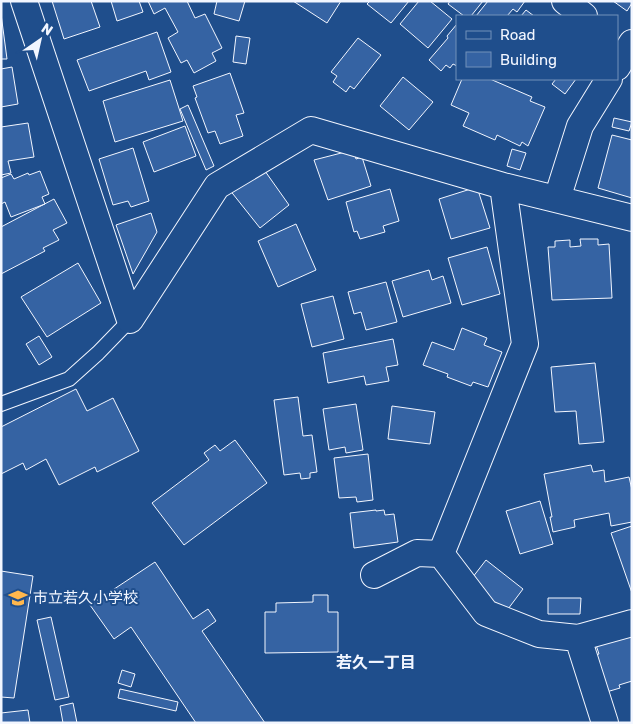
<svg xmlns="http://www.w3.org/2000/svg" width="633" height="724" font-family="Rubik,'Noto Sans JP',sans-serif">
<style>
.building{fill:#3563a3;stroke:#f2f6ff}
.lines{fill:none;stroke-linecap:round;stroke-linejoin:round}
.service-casing{stroke:#f2f6ff;stroke-width:16}
.minor-casing{stroke:#f2f6ff;stroke-width:28}
.service{stroke:#1f4e8c;stroke-width:14}
.minor{stroke:#1f4e8c;stroke-width:26}
.labels{text-anchor:middle;dominant-baseline:central;stroke-width:4;stroke-linejoin:round;paint-order:stroke}
.poi-label{font-size:15px;fill:#f2f6ff;stroke:#1f4e8c;text-anchor:start}
.neighbourhood-label{font-size:16px;font-weight:bold;fill:#f2f6ff;stroke:#1f4e8c}
</style>
<rect width="100%" height="100%" fill="#1f4e8c"/>
<path class="building" d="M52 1H91L100 27 64 39Z
M111 1H139L143 12 117 21Z
M148 1H187L195 18 205 14 222 48 212 53 216 61 194 73 187 60 181 63 168 38 178 32 165 8 154 14Z
M217 1H245L239 21 214 14Z
M293 1H341L327 23Z
M370 1H409L391 23 367 4Z
M419 1H430L452 19 428 48 400 24Z
M450 1H483L471 16H464L448 4Z
M488 1H525L517 12 513 9 507 16H476Z
M613 1H632V3L627 11Z
M526 10 534 16H521Z
M1 14 7 59H1Z
M457 24V66L453 64 450 68 446 65 441 71 429 60 448 38 447 36Z
M157 32 171 72 149 80 146 71 89 91 77 60Z
M236 36 250 38 246 64 233 62Z
M358 38 381 55 354 89 350 86 346 92 333 82 337 76 331 72Z
M12 67 18 104 1 107V69Z
M230 73 244 113 236 115 243 136 220 144 215 131 208 133 195 98 197 97 193 86Z
M403 77 433 102 409 130 380 106Z
M462 79H490L532 97 530 101 545 107 528 146 522 142 520 146 497 135 495 140 463 126 469 113 451 105Z
M556 79H576L565 94 552 84Z
M170 80 183 121 115 142 103 101Z
M188 105 214 166 206 170 180 109Z
M614 118 632 122 629 131 612 127Z
M28 123 34 157 8 161 11 173 1 175V127Z
M185 126 196 156 154 172 143 142Z
M612 135 632 140V198L598 188Z
M133 148 149 201 131 207 128 201 113 205 99 159Z
M512 149 526 153 520 170 507 166Z
M353 150 356 159 362 157 371 186 328 200 314 160Z
M260 164 289 205 260 228 229 189Z
M40 171 49 194 42 197 45 204 11 217 5 202 1 204V178L11 174 14 179 28 173 29 175Z
M477 187 490 228 451 239 439 199Z
M390 189 399 221 383 226 385 232 360 239 357 231 354 232 346 202Z
M54 199 67 223 53 230 59 240 43 248 45 251 1 274V227Z
M151 213 157 232 133 274 116 225Z
M296 224 316 270 278 287 258 241Z
M580 239H598V245L609 244 612 298 552 300 548 247H555V241L570 240V247L581 246Z
M487 247 500 294 462 305 448 258Z
M78 263 101 303 47 337 21 297Z
M429 270 432 280 443 276 451 303 403 317 392 281Z
M386 282 397 322 366 330 361 312 354 314 348 292Z
M333 296 344 339 312 347 301 304Z
M462 328 487 338 484 345 502 352 488 387 473 382 471 386 447 377 448 374 423 365 432 342 454 350Z
M39 336 52 357 39 365 26 344Z
M393 339 398 365 386 367 389 381 366 385 364 376 328 383 323 353Z
M595 363 604 442 579 444 576 411 555 412 551 367Z
M76 389 87 411 113 398 139 451 97 472 95 467 59 485 46 459 26 470 23 463 1 474V427Z
M298 397 303 436 312 435 317 472 310 473V478L301 479 300 473 284 475 274 400Z
M356 404 363 450 346 453 345 447 329 450 323 409Z
M392 406 435 412 430 444 388 439Z
M235 440 267 483 184 545 152 503 209 460 204 453 215 445 220 451Z
M368 454 373 500 357 502 356 497 339 498 334 458Z
M591 465 593 472 604 470 605 482 629 477 632 490V522L611 526 609 513 574 520 575 527 553 532 550 517H552L544 474Z
M540 501 553 544 520 554 506 511Z
M376 510V511L384 510 385 515 394 514 398 542 354 548 350 513Z
M632 526V593L611 533Z
M486 560 523 589 508 609 491 601 469 582Z
M155 562 193 619 208 609 216 621 202 631 265 723H196L131 627 114 639 90 605Z
M1 571 33 576 14 698 1 697Z
M313 595H328V612H338V652L265 653V612H276V603L313 602Z
M548 598H581L580 614H548Z
M51 617 69 697 55 700 37 620Z
M632 634V681L619 685 620 688 603 693 592 656 599 654 596 645Z
M122 670 135 674 131 687 118 683Z
M120 689 178 702 176 711 118 698Z
M73 703 77 723H63L60 706Z
M28 710 30 723H1V713Z"/>
<g class="lines">
<g class="service-casing">
<path id="service" d="M1 404 69 379 98 353 130 320"/>
</g>
<g class="minor-casing">
<path id="minor" d="M24 1 130 320 217 186 311 130 503 186 632 218
M565 1 584 16
M617 67 632 43
M557 199 580 126 609 79
M441 554 486 613 539 634 578 638 605 723
M374 575 417 553 441 554 525 344 503 186
M578 638 632 623"/>
</g>
<use href="#service" class="service"/>
<use href="#minor" class="minor"/>
</g>
<defs>
<g id="school-bare" transform="scale(1.5)"><path d="M0-5L7-2L0 1L-7-2ZM-4 1L0 2.5L4 1V4Q0 6-4 4Z" fill="#ffb74d" stroke="#1f4e8c" stroke-width="2.5" paint-order="stroke"/></g>
</defs>
<g fill-rule="evenodd">
<use href="#school-bare" x="18" y="598"/>
</g>
<g class="labels">
<g class="poi-label">
<text x="33" y="598">市立若久小学校</text>
</g>
<g class="neighbourhood-label">
<text x="376" y="662">若久一丁目</text>
</g>
</g>
<rect width="633" height="724" fill="none" stroke="#f2f6ff" stroke-width="5"/>
<rect x="456" y="15" width="162" height="65" fill="#1f4e8c" stroke="#7391ba"/>
<rect x="466" y="31" width="25" height="8" fill="#1f4e8c" stroke="#7391ba"/>
<text x="500" y="40" font-size="15" fill="#f2f6ff">Road</text>
<rect x="466" y="52" width="25" height="15" fill="#3563a3" stroke="#7391ba"/>
<text x="500" y="65" font-size="15" fill="#f2f6ff">Building</text>
<g transform="translate(40 40) rotate(34)" stroke="#1f4e8c" stroke-width="4" paint-order="stroke">
<path d="M0-4L9 19L0 12L-9 19Z" fill="#f2f6ff"/>
<text y="-8" font-size="14" font-weight="bold" text-anchor="middle" fill="#f2f6ff">N</text>
</g>
</svg>
